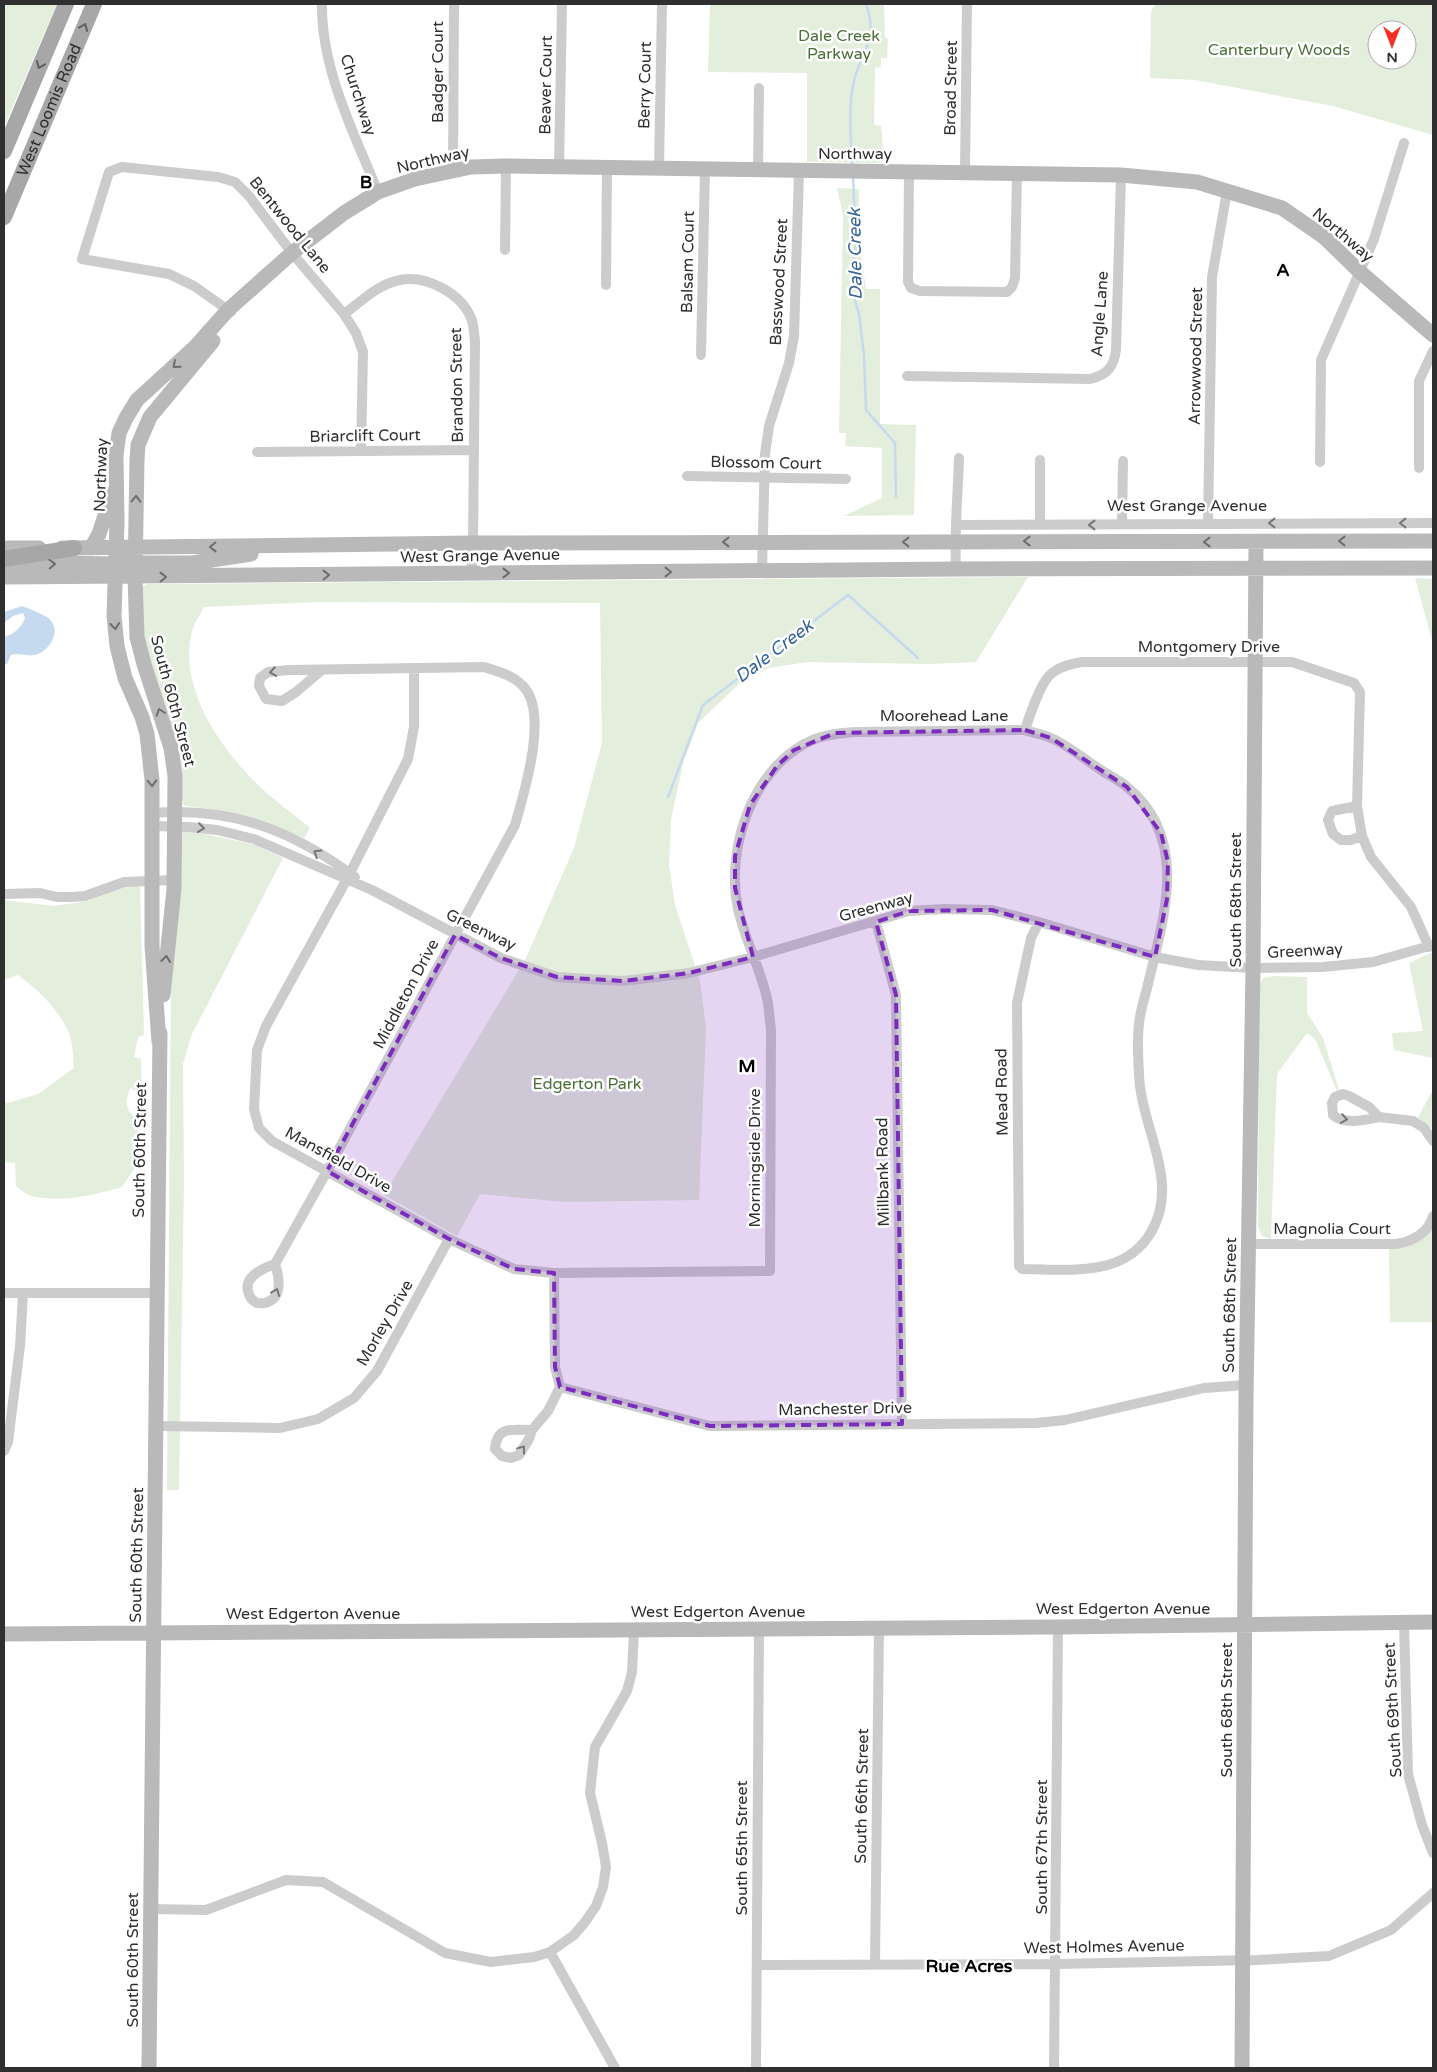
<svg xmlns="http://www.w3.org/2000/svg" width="1437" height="2072" font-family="'Varela Round',sans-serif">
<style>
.green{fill:#e3eedc;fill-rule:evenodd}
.water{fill:#c6daef}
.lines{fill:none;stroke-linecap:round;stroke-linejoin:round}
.stream{stroke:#c6daef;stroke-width:2.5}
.street{stroke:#ccc;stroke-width:10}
.secondary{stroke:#b9b9b9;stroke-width:15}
.primary{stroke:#a7a7a7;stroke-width:16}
.oneway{stroke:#5f5f5f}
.oneway2{stroke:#6d6d6d}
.oneway3{stroke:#767676}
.marked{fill:#7b2cbf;fill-opacity:0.2;stroke:#7b2cbf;stroke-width:4;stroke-dasharray:10 6;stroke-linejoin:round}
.labels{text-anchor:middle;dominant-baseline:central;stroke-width:5;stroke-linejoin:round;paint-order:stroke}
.park-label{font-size:16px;fill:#4a6f38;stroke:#fff}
.street-label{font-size:16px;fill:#2f2f2f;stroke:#fff}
.neighbourhood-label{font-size:18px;font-weight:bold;fill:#000;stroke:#fff}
.water-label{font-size:18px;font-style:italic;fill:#356599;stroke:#fff}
</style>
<rect width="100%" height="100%" fill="#fff"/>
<path class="green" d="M4 4H57L4 127Z
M710 4H884L885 38 888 39 887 58H881V67L875 68 874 125 881 126 884 156 881 163 807 162V73L708 72Z
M1156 4H1433V135L1333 106 1195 80 1150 78 1151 11ZM1377 30H1407V60H1377Z
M837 188 859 189V242L866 289H880V424L916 425 914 515 844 516 882 498V448L845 446 846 433H839L843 215Z
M1028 577 976 662 929 664 807 662 769 668 740 683 698 723 683 763 671 820 669 865 675 905 700 981 706 1028 699 1200 565 1202 480 1194 457 1236 384 1195 526 958 574 848 602 743 600 603 316 602 204 607C200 615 194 623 192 631 178 688 219 746 257 784 273 800 293 813 310 828L304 838C263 819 231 810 185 806L183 803 143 631 141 590 143 586 147 584Z
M1415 578 1433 579V644Z
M189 831 253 844 283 858 192 1034 183 1064 184 1181 179 1490H167L171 970 180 837 183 832Z
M140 885 144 1035 138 1037 134 1057 141 1059 142 1093 130 1088 126 1102 129 1111 138 1121 140 1160 122 1187C94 1195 57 1204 29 1195 24 1193 20 1189 16 1186L15 1163 4 1162V1102L8 1103 38 1094 74 1068C73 1058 73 1043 69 1033 58 1008 39 991 18 975L4 980V900L54 906 88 901 118 887Z
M1433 952V1058L1394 1050 1392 1033 1423 1031 1409 963Z
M1275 976 1307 977V1013L1323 1038 1339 1090 1337 1091 1315 1039 1307 1033 1277 1074 1271 1239 1262 1236 1258 1227 1259 986 1263 978Z
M1433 1090V1130L1418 1117Z
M1433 1226V1322H1390L1389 1248Z"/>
<path class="water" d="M22 606C28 608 42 614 47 617 63 628 51 649 38 654 29 658 20 652 11 655L7 664 4 665V637C13 635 22 627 25 618L23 613 13 616 4 623V612Z"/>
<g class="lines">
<path class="stream" d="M852 166C851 141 848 104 854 81 862 48 879 42 866 4
M853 176 856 244 852 290 859 314 864 355 866 410 895 443 896 497
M668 797 703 705 848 595 918 658"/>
<path class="street" d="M322 4C321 69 354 133 378 192
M559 168 562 4
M659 168 662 4
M453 170 454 4
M758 170 759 88
M909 172 908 282 911 288 920 291 1007 292 1012 287 1015 278 1017 173
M965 172 967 4
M505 250 506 166
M606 285 607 167
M231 312 194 286 169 274 82 259 109 172 122 167 218 177 235 182 249 196 292 253 344 314 356 333 363 352 361 451
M344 314C361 302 378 284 400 280 426 275 461 293 471 318 474 325 474 334 475 341L473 543 471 573
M701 355 705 169
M907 376 1090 379C1107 375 1114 367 1116 350L1121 175
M257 452 473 450
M1040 460V525
M1320 462 1321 360 1374 239 1404 143
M1419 468V381L1433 351
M687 476 846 479
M1208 523 1212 277 1227 191
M1122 524 1123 461
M957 525 1433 523
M956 569C954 532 958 495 959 458
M762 571 765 454 769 426 789 363 794 336 799 171
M414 668V727L408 759 347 879 266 1026 257 1050 254 1109 259 1128 272 1141 449 1239 514 1269 554 1273 770 1271 771 1030C770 1021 769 1012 768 1003 762 971 745 941 738 909 725 848 753 764 815 739 828 734 842 733 856 732L1025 730C1033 733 1043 734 1051 738 1068 745 1085 760 1101 770 1110 776 1119 780 1127 787 1190 838 1164 917 1148 984 1145 997 1140 1011 1139 1024 1137 1040 1138 1057 1139 1073 1140 1129 1184 1184 1148 1237 1120 1278 1065 1269 1022 1269L1019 1266 1017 1003 1031 938 1039 922
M1025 730C1029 717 1040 685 1049 676 1057 667 1070 664 1082 662H1292L1354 683 1360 692 1357 806 1362 836 1371 857 1411 907 1429 947
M1357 806 1332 811 1328 820 1333 834 1341 840H1351L1362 836
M153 813C232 807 292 830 355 877
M153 826 189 827 217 830 254 839 372 890 501 958 557 977 623 981 689 973 753 957 909 911 943 909 992 910 1039 922 1155 957 1198 965 1253 968 1322 967 1373 962 1433 945
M4 894 40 893 57 897H72L85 896 124 882 174 880
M876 922 896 995 902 1424
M1379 1117C1365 1120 1344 1125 1333 1115L1332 1103 1335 1097 1343 1094 1349 1096 1369 1107 1379 1117 1413 1121 1424 1128 1433 1141
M1248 1244H1396C1413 1241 1428 1234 1433 1216
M275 1264C279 1276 283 1296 268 1302 264 1303 261 1304 257 1303 252 1301 249 1296 248 1291 244 1276 264 1268 275 1264L327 1171 515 825C524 793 550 711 522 685 512 675 497 671 484 667L289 670 268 672 260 678 259 686 266 699 282 701 296 692 322 670
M554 1273 555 1367 560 1387
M4 1293H156
M560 1387 710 1426 1036 1423 1065 1420 1204 1388 1246 1385
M157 1426 280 1428 318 1419 354 1398 377 1371 449 1239
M532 1430C513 1430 497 1425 495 1449L502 1456 511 1458 519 1455 529 1439 532 1430 548 1411 560 1387
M4 1451 8 1442 20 1346 23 1294
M1404 1622 1408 1774 1422 1825 1433 1853
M151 1909 206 1910 286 1880 323 1882 445 1953 491 1962 534 1957 550 1952 574 1935 585 1922 596 1906 603 1887 606 1867 602 1843 590 1793 595 1747 627 1691 632 1672 634 1630
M550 1952 615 2068
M757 1965 1056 1964 1257 1960 1329 1956 1391 1930 1433 1893
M875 1965 879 1628
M756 2068 759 1629
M1054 2068 1058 1627"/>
<path class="secondary" d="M4 548H39
M62 548 473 543 1433 541
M91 548 99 534 112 494
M128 567 136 563H192L251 554
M6 569 60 563 115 564 123 558
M4 577 956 569 1433 568
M163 995 174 889 175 776 171 748 144 664 137 637 135 577 137 460 138 445 150 417 213 341
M159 1042 152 946V780L147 734 142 717 125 678 117 646 114 616 117 522 116 455 119 433 126 418 137 400 195 347 228 310 292 253 344 213 378 192 415 179 471 167 506 166 1121 175 1197 182 1282 208 1324 237 1359 271 1433 335
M4 1634 1058 1627 1433 1622
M149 2068 160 1033
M1242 2068 1246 1397 1253 968 1256 542"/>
<g class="primary">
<path d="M4 151 66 4"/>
<path id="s1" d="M4 217 94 4"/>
<path d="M4 559 74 548"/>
</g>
</g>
<defs><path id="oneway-chevron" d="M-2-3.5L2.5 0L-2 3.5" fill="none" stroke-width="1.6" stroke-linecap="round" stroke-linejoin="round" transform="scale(1.25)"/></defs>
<g class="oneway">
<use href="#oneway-chevron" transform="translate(84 27) rotate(-67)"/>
<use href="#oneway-chevron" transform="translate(40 65) rotate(113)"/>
</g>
<g class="oneway2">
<use href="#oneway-chevron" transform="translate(176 365) rotate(139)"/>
<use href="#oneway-chevron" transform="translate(136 499) rotate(-89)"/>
<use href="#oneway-chevron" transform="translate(1027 541) rotate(-180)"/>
<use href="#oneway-chevron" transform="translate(1342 541) rotate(180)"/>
<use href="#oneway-chevron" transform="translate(726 542) rotate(180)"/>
<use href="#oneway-chevron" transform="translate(906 542) rotate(180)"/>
<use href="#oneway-chevron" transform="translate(1207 542) rotate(-180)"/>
<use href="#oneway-chevron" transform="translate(213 547) rotate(179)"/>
<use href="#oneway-chevron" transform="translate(52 564) rotate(-3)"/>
<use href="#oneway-chevron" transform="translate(668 572)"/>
<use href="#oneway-chevron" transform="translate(506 573)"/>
<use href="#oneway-chevron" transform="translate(326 575) rotate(-1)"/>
<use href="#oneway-chevron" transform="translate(163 577) rotate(-1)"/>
<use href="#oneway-chevron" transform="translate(115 626) rotate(84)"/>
<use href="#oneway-chevron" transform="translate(160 712) rotate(-108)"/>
<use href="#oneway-chevron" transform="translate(152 783) rotate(88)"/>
<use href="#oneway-chevron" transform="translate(166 959) rotate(-84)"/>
</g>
<g class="oneway3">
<use href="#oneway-chevron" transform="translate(1272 523) rotate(180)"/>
<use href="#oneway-chevron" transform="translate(1403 523) rotate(180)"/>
<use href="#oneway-chevron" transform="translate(1092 525) rotate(180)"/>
<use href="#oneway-chevron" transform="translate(273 672) rotate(172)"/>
<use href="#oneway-chevron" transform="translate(201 828) rotate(8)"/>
<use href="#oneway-chevron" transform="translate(317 853) rotate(-148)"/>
<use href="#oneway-chevron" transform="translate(1344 1119) rotate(9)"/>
<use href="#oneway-chevron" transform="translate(276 1292) rotate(-68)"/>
<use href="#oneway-chevron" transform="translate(522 1449) rotate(-53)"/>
</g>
<path class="marked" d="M1025 730 1051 738 1127 787 1161 833 1168 862 1167 899 1155 957 992 910 909 911 876 922 896 995 902 1424 710 1426 560 1387 555 1367 554 1273 514 1269 449 1239 327 1171 455 935 501 958 557 977 623 981 689 973 753 957 735 888V856L750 805 777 766 794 750 835 733Z"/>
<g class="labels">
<g class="park-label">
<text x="839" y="36">Dale Creek<tspan x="839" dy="18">Parkway</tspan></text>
<text x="1279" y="50">Canterbury Woods</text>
<text x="587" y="1084">Edgerton Park</text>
</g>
<g class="street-label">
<text transform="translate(438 72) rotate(-90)">Badger Court</text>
<text transform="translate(546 85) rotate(-89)">Beaver Court</text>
<text transform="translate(645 85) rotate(-89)">Berry Court</text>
<text transform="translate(951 88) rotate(-89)">Broad Street</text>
<text transform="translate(358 95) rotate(72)">Churchway</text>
<text stroke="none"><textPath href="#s1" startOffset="116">West Loomis Road</textPath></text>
<text x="855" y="154">Northway</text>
<text transform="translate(433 160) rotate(-13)">Northway</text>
<text transform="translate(290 225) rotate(51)">Bentwood Lane</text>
<text transform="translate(1343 235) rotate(40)">Northway</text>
<text transform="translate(688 262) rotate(-89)">Balsam Court</text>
<text transform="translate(779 282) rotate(-87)">Basswood Street</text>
<text transform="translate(1100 314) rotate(-86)">Angle Lane</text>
<text transform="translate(1196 356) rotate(-89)">Arrowwood Street</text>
<text transform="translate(457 385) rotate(-91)">Brandon Street</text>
<text transform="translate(365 436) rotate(-1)">Briarclift Court</text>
<text transform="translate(766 463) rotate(1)">Blossom Court</text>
<text transform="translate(101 475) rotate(-88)">Northway</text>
<text x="1187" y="506">West Grange Avenue</text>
<text transform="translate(480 556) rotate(-1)">West Grange Avenue</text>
<text x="1209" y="647">Montgomery Drive</text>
<text transform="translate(173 701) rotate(75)">South 60th Street</text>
<text x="944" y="716">Moorehead Lane</text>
<text transform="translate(1236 900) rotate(-90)">South 68th Street</text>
<text transform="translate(876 907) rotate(-15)">Greenway</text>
<text transform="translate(481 930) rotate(26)">Greenway</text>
<text transform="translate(1305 951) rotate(-3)">Greenway</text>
<text transform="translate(406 994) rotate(-62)">Middleton Drive</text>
<text transform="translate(1002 1092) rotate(-91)">Mead Road</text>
<text transform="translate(140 1150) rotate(-89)">South 60th Street</text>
<text transform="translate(755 1158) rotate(-90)">Morningside Drive</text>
<text transform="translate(338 1160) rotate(29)">Mansfield Drive</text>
<text transform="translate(883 1172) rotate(-91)">Millbank Road</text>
<text x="1332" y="1229">Magnolia Court</text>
<text transform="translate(1230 1305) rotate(-89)">South 68th Street</text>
<text transform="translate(385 1323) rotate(-60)">Morley Drive</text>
<text transform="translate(845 1409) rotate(-1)">Manchester Drive</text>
<text transform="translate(137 1555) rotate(-89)">South 60th Street</text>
<text x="1123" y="1609">West Edgerton Avenue</text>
<text x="718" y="1612">West Edgerton Avenue</text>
<text x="313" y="1614">West Edgerton Avenue</text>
<text transform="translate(1227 1710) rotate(-90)">South 68th Street</text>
<text transform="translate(1393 1710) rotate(-93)">South 69th Street</text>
<text transform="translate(862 1796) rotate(-89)">South 66th Street</text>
<text transform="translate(1042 1847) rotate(-90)">South 67th Street</text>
<text transform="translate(742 1848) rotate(-90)">South 65th Street</text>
<text transform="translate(1104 1947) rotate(-1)">West Holmes Avenue</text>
<text transform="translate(133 1960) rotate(-90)">South 60th Street</text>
</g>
<g class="neighbourhood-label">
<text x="366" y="182">B</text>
<text x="1283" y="270">A</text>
<text x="747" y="1066">M</text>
<text x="969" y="1966">Rue Acres</text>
</g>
<g class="water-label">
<text transform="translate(855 254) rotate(-91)">Dale Creek</text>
<text transform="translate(774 651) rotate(-37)">Dale Creek</text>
</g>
</g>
<rect width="1437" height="2072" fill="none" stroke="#2f2f2f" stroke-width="10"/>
<g transform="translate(1392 45) rotate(180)"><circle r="24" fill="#ffffff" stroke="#acacac"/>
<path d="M0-4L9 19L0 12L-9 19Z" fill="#f52f22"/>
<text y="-8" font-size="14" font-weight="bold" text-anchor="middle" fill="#2f2f2f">N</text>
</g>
</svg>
